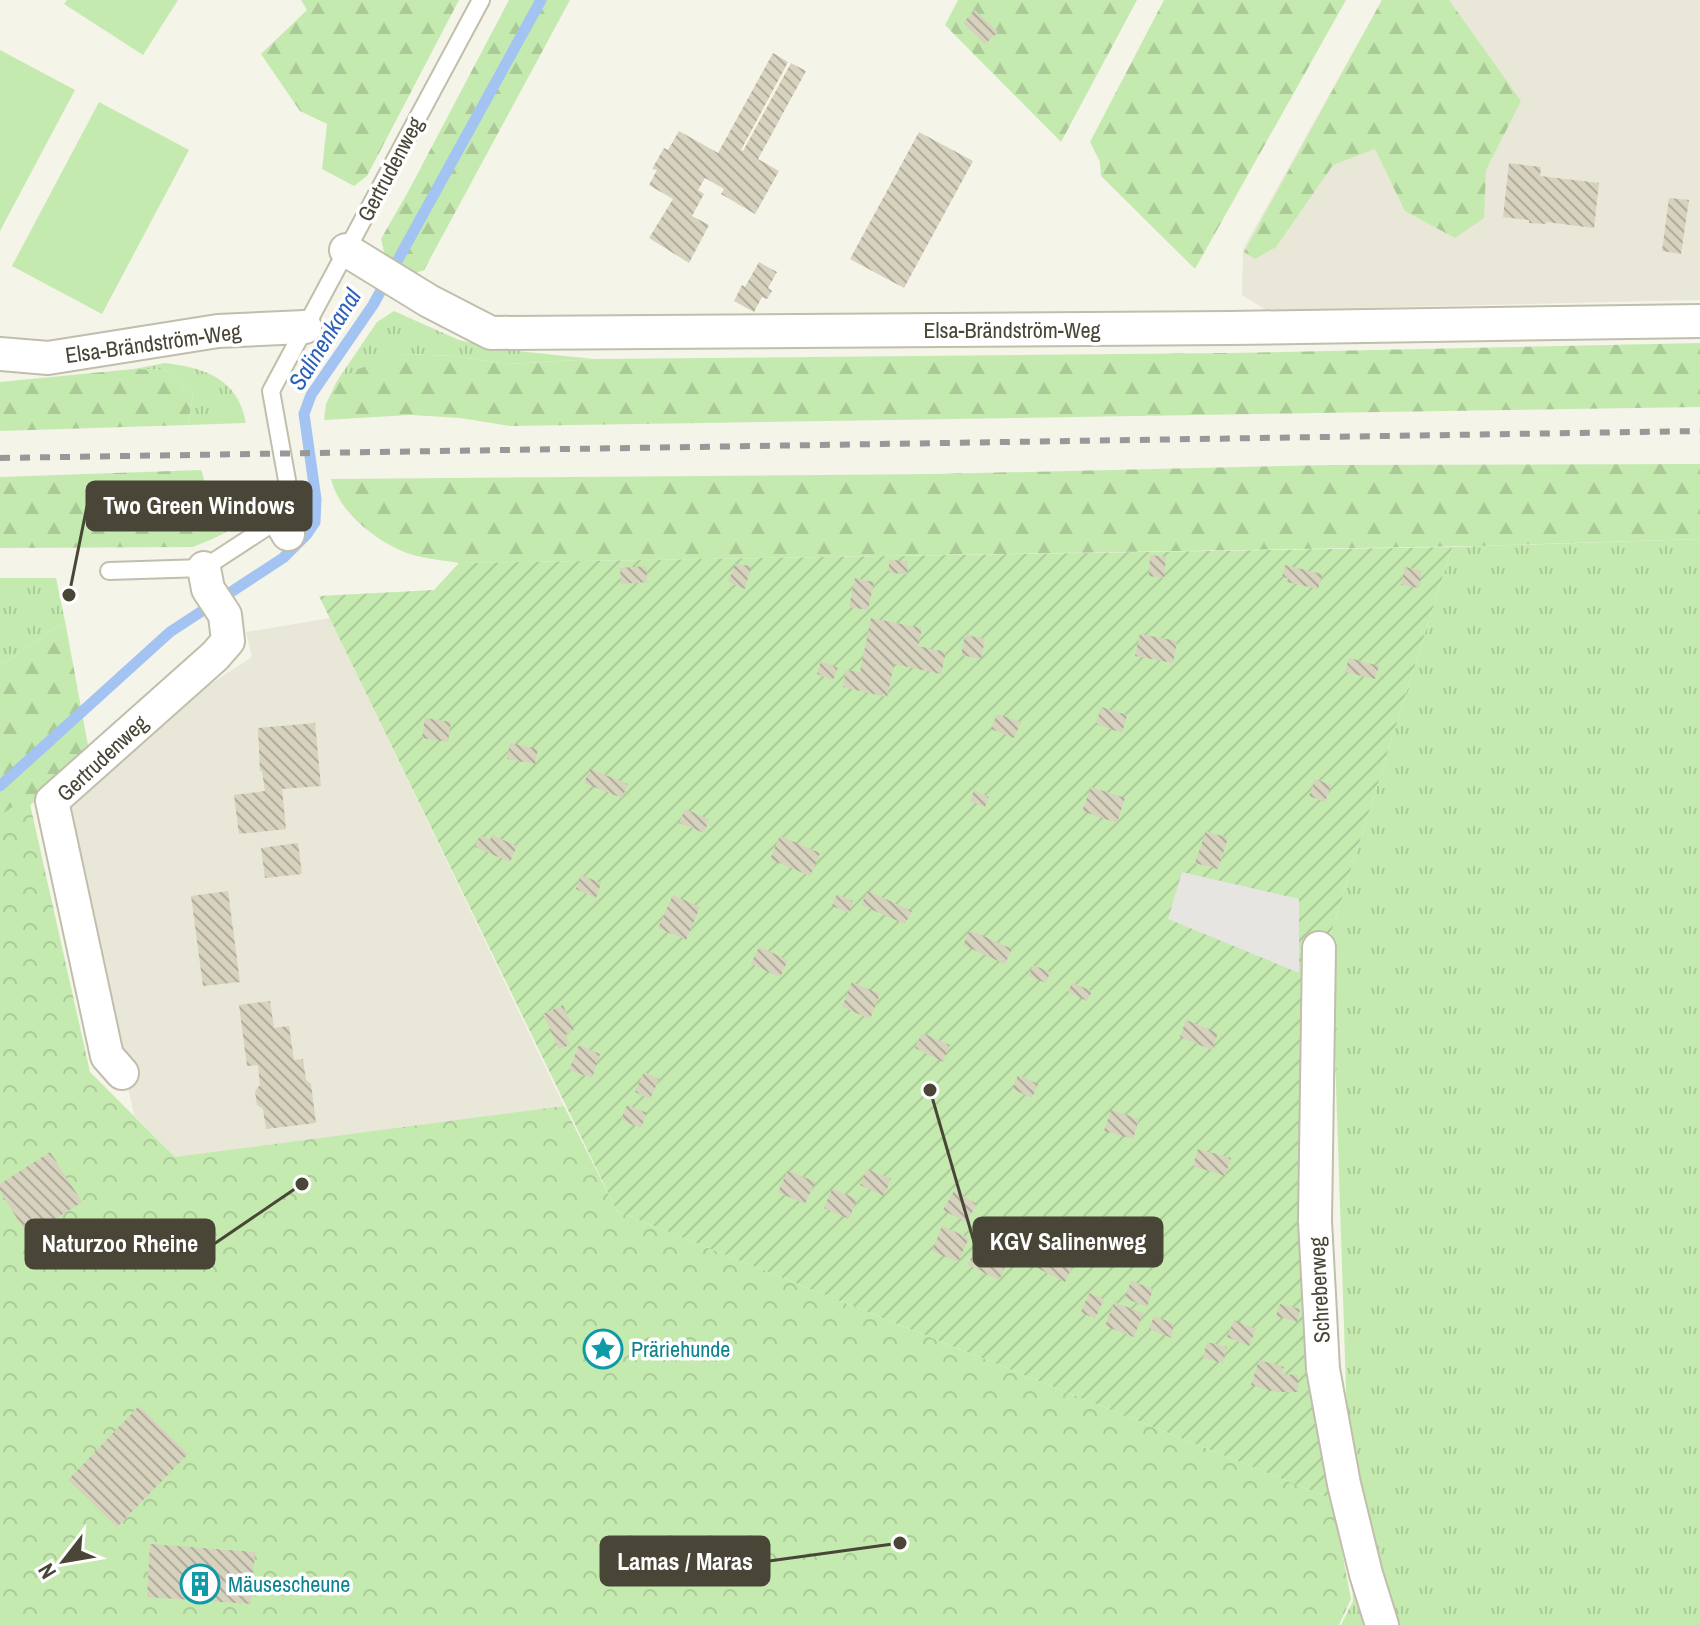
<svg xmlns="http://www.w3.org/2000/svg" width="1700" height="1625" font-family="'Archivo Narrow',sans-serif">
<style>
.residential{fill:#e9e7d7}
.grass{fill:url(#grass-tufts)}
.forest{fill:url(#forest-firs)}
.park{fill:url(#park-crowns)}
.garden{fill:url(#garden-furrows)}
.pitch{fill:#c5eab0}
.parking{fill:#e6e5e1}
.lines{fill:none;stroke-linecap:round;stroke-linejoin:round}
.stream{stroke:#a3c3f3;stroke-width:11}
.building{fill:url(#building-back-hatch)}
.service-casing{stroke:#c1beab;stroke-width:20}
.minor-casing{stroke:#c1beab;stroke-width:36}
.service{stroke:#fff;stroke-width:16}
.minor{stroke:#fff;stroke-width:32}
.rail{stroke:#989898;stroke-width:6;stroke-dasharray:10 10;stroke-linecap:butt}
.labels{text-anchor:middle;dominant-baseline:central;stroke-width:7;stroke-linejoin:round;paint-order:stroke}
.street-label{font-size:22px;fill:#494637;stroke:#fff}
.culture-label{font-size:22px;fill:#0d838f;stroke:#fff;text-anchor:start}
.water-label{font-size:24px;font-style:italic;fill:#2b61ba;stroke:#fff}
.leader{fill:none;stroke:#494637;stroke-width:3}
.callout-dot{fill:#494637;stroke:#fff;stroke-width:3}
.callout{fill:#494637;stroke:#494637;stroke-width:3}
.callout-label{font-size:24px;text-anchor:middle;font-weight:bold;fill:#fff}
</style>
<defs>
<pattern id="grass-tufts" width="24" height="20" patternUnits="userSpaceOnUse" patternTransform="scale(2)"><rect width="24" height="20" fill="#c5eab0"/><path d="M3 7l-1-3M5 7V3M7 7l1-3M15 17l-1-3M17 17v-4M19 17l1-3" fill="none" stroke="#abca98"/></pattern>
<pattern id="forest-firs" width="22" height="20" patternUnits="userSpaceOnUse" patternTransform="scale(2)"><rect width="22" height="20" fill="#c5eab0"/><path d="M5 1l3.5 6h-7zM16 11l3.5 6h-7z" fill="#abca98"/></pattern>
<pattern id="park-crowns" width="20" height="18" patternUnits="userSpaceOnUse" patternTransform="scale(2)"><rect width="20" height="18" fill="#c5eab0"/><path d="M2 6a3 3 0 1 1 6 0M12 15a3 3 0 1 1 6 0" fill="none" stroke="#abca98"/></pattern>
<pattern id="garden-furrows" width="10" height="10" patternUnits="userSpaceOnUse" patternTransform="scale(2)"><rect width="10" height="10" fill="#c5eab0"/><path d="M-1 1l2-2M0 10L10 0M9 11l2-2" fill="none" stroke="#abca98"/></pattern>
<pattern id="building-back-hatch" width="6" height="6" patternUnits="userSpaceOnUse" patternTransform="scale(2)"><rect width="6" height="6" fill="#d7d2be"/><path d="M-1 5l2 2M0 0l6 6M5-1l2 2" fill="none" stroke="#b0ac9b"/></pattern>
</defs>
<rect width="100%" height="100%" fill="#f5f4e9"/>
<path class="residential" d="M1382 0H1700V300L1266 310 1242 295 1243 249Z
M330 618 564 1106 176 1158 134 1115 67 808 158 718 252 657 246 632Z"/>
<path class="grass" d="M394 311 459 340 498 349 594 359 509 364 454 356 401 354 337 381 377 322Z
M165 363C206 368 238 379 246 423L188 425 193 395 165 370 134 369Z
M1700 539V1625H1341L1353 1601 1331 933 1452 547Z
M0 578H56L65 621 0 666Z"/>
<path class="forest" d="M301 0H459L367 176 354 186 322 169 327 124 300 111 261 54 307 10Z
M509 0H570L424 270 413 274 386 260 381 239 409 190Z
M958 0H1137L1061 142 945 25Z
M1164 0H1346L1195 269 1101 176 1100 162 1090 142Z
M1382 0H1449L1521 101 1486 170 1484 218 1455 238 1405 211 1375 149 1333 165 1276 247 1255 259 1244 252Z
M1700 343V407L510 426 460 418 411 415 324 420 326 404 337 381 358 369 401 354 454 356 509 364 594 359 1231 353Z
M134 369 165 370 193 395 188 425 0 431V382Z
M1700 464V539L1477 546 459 563C443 560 425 559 410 554 378 543 339 513 331 479L934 474 1329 465Z
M201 470 205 482 258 481C254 522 228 533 193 547L0 548V477Z
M65 621 90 756 0 830V666Z"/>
<path class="park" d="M28 795 90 1072 175 1157 564 1106 617 1211 1332 1499 1351 1599 1339 1625H0V816Z"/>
<path class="garden" d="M1452 547 1331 933 1304 948 1299 1232 1311 1379 1332 1499 617 1211 319 596 434 590 459 563Z"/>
<path class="pitch" d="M67 0H178L143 55 64 4Z
M0 50 75 90 0 231Z
M99 102 189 150 102 314 12 266Z"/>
<path class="parking" d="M1182 872 1299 899V973L1168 919Z"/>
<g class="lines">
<path class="stream" d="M0 786 170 632 283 558 307 534 315 522 316 499 304 414 311 395 373 305 541 0"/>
</g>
<path class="building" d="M975 10 998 32 985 44 963 23Z
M773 53 788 62 741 150 743 151 791 63 806 71 758 159 779 171 755 214 721 194 724 189 705 178 698 190 704 194 692 216 709 225 689 263 649 238 673 199 649 185 657 170 652 169 664 148 668 150 679 131 718 153Z
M919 132 973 161 904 288 850 259Z
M1509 163 1541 167 1540 176 1599 183 1594 228 1546 222V224L1529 223V220L1503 217Z
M1669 198 1689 200 1681 254 1662 251Z
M759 262 777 272 768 288 772 291 767 299 762 297 754 312 734 301 742 285 745 287Z
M1150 555 1166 557 1164 578 1149 576Z
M889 560 908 561 907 574 889 573Z
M735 564 751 566 745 589 728 582Z
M1285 565 1322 574 1318 589 1287 582 1288 578 1282 577Z
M646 566 647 582 621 584 620 568Z
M1405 567 1422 571 1419 588 1401 585Z
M855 578 874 582 868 610 849 607Z
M871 618 922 628 918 646 946 652 941 674 894 664 887 697 843 687 846 670 860 672Z
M1140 634 1177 641 1173 663 1135 656Z
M965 635 985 639 981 659 961 655Z
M1349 658 1379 666 1375 679 1345 672Z
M821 661 838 668 833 680 817 674Z
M1101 707 1127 715 1122 733 1096 724Z
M997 714 1021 722 1014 738 991 729Z
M425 718 451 722 448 742 422 738Z
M315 723 321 786 282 789 286 829 239 834 234 795 265 791 262 771H260L258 728Z
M510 743 538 749 535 764 507 759Z
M590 769 628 784 622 798 584 783Z
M1315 779 1331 785 1325 802 1309 796Z
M1091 787 1125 798 1117 823 1082 811Z
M974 790 989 797 985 807 970 801Z
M685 809 709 819 704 833 679 823Z
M1206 831 1228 838 1218 869 1195 863Z
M480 835 490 840 492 835 517 846 510 862 475 847Z
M780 836 820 853 810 876 770 859Z
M298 843 302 874 265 878 261 848Z
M581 875 601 883 596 898 576 889Z
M228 891 240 982 203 986 191 896Z
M868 891 912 911 905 924 861 905Z
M837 894 853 901 849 913 832 906Z
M673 895 700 907 686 940 658 928Z
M970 930 1012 949 1005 964 963 945Z
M759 947 788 960 780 977 751 964Z
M1033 965 1050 972 1046 983 1029 976Z
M852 982 880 994 870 1019 842 1007Z
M1072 983 1092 991 1087 1001 1068 992Z
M270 1001 274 1028 289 1026 294 1060 303 1059 306 1080 311 1084 316 1123 266 1129 263 1109 257 1105 255 1091 260 1085 258 1065 247 1066 239 1005Z
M563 1005 574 1030 565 1034 570 1045 559 1049 543 1014Z
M1186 1020 1218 1033 1212 1050 1180 1037Z
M922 1033 950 1045 943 1062 915 1048Z
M579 1045 600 1054 592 1078 569 1070Z
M644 1072 659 1079 650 1099 635 1092Z
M1018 1075 1038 1084 1032 1098 1012 1089Z
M627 1105 647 1113 641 1128 621 1120Z
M1111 1110 1139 1119 1133 1139 1104 1131Z
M1198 1149 1231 1158 1225 1176 1193 1166Z
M50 1152 82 1202 28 1236 0 1191V1184Z
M867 1169 891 1179 884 1196 860 1185Z
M788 1170 815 1182 805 1204 778 1192Z
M832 1189 857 1199 849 1219 824 1208Z
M954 1191 977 1204 966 1222 943 1210Z
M942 1226 969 1238 958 1262 932 1251Z
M1036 1234 1078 1255 1065 1282 1023 1261Z
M977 1243 1009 1258 999 1280 968 1265Z
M1131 1281 1153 1289 1147 1307 1125 1298Z
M1089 1293 1104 1299 1095 1319 1081 1312Z
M1114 1302 1143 1313 1134 1337 1105 1326Z
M1280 1304 1300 1309 1297 1322 1276 1316Z
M1154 1316 1173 1323 1172 1338 1149 1329Z
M1234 1320 1256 1329 1249 1346 1227 1337Z
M1207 1342 1227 1347 1223 1363 1203 1358Z
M1259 1360 1284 1367 1281 1374 1298 1375V1392H1276L1251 1385Z
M139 1406 188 1454 117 1527 68 1480Z
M150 1544 255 1552 251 1604 147 1597Z"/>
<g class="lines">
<g class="service-casing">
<path id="service" d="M109 571 204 568 279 519 290 497 271 391 481 0"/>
</g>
<g class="minor-casing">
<path id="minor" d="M346 250 429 301 491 333 1230 328 1700 321
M0 354 48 358 218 331 305 327
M279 519 288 534
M1319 948 1315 1221 1323 1369 1344 1484 1366 1574 1382 1625
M122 1073 107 1056 52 801 215 656 228 641 225 615 208 589 204 568"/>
</g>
<use href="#service" class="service"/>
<use href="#minor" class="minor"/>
<path class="rail" d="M0 458 1700 431"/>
</g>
<defs>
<g id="sight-ring" transform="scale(2)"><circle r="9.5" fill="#fff" stroke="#0f9aa8" stroke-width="1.5"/><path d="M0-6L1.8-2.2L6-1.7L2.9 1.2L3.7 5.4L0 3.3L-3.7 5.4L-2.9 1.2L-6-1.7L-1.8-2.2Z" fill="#0f9aa8"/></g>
<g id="building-ring" transform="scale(2)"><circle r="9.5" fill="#fff" stroke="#0f9aa8" stroke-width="1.5"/><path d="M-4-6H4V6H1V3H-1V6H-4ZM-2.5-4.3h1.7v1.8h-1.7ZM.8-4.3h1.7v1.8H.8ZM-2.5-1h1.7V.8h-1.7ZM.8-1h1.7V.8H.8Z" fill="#0f9aa8"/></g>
</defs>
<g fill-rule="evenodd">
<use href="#sight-ring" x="603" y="1349"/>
<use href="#building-ring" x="200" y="1584"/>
</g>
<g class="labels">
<g class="street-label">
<text transform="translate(390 169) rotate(-62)">Gertrudenweg</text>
<text x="1012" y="330">Elsa-Brändström-Weg</text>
<text transform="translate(153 343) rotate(-8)">Elsa-Brändström-Weg</text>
<text transform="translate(102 758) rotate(-43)">Gertrudenweg</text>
<text transform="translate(1319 1290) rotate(-93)">Schreberweg</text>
</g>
<g class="culture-label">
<text x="631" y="1349">Präriehunde</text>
<text x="228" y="1584">Mäusescheune</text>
</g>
<g class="water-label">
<text transform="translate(324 339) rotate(-58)">Salinenkanal</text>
</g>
</g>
<path class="leader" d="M69 595L87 506M930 1090L974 1242M302 1184L214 1244M900 1543L769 1561"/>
<g class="callout-dot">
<circle cx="69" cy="595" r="8"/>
<circle cx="930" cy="1090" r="8"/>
<circle cx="302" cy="1184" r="8"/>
<circle cx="900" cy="1543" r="8"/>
</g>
<g class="callout">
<rect x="87" y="482" width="224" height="48" rx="8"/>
<rect x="974" y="1218" width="188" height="48" rx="8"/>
<rect x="26" y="1220" width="188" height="48" rx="8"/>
<rect x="601" y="1537" width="168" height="48" rx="8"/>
</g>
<g class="callout-label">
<text x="199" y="514">Two Green Windows</text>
<text x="1068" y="1250">KGV Salinenweg</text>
<text x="120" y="1252">Naturzoo Rheine</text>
<text x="685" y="1570">Lamas / Maras</text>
</g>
<g transform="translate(64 1561) rotate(239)" stroke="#ffffff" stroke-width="6" paint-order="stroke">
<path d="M0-6L14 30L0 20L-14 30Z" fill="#494637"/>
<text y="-12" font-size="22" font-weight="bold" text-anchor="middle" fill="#494637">N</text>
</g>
</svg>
